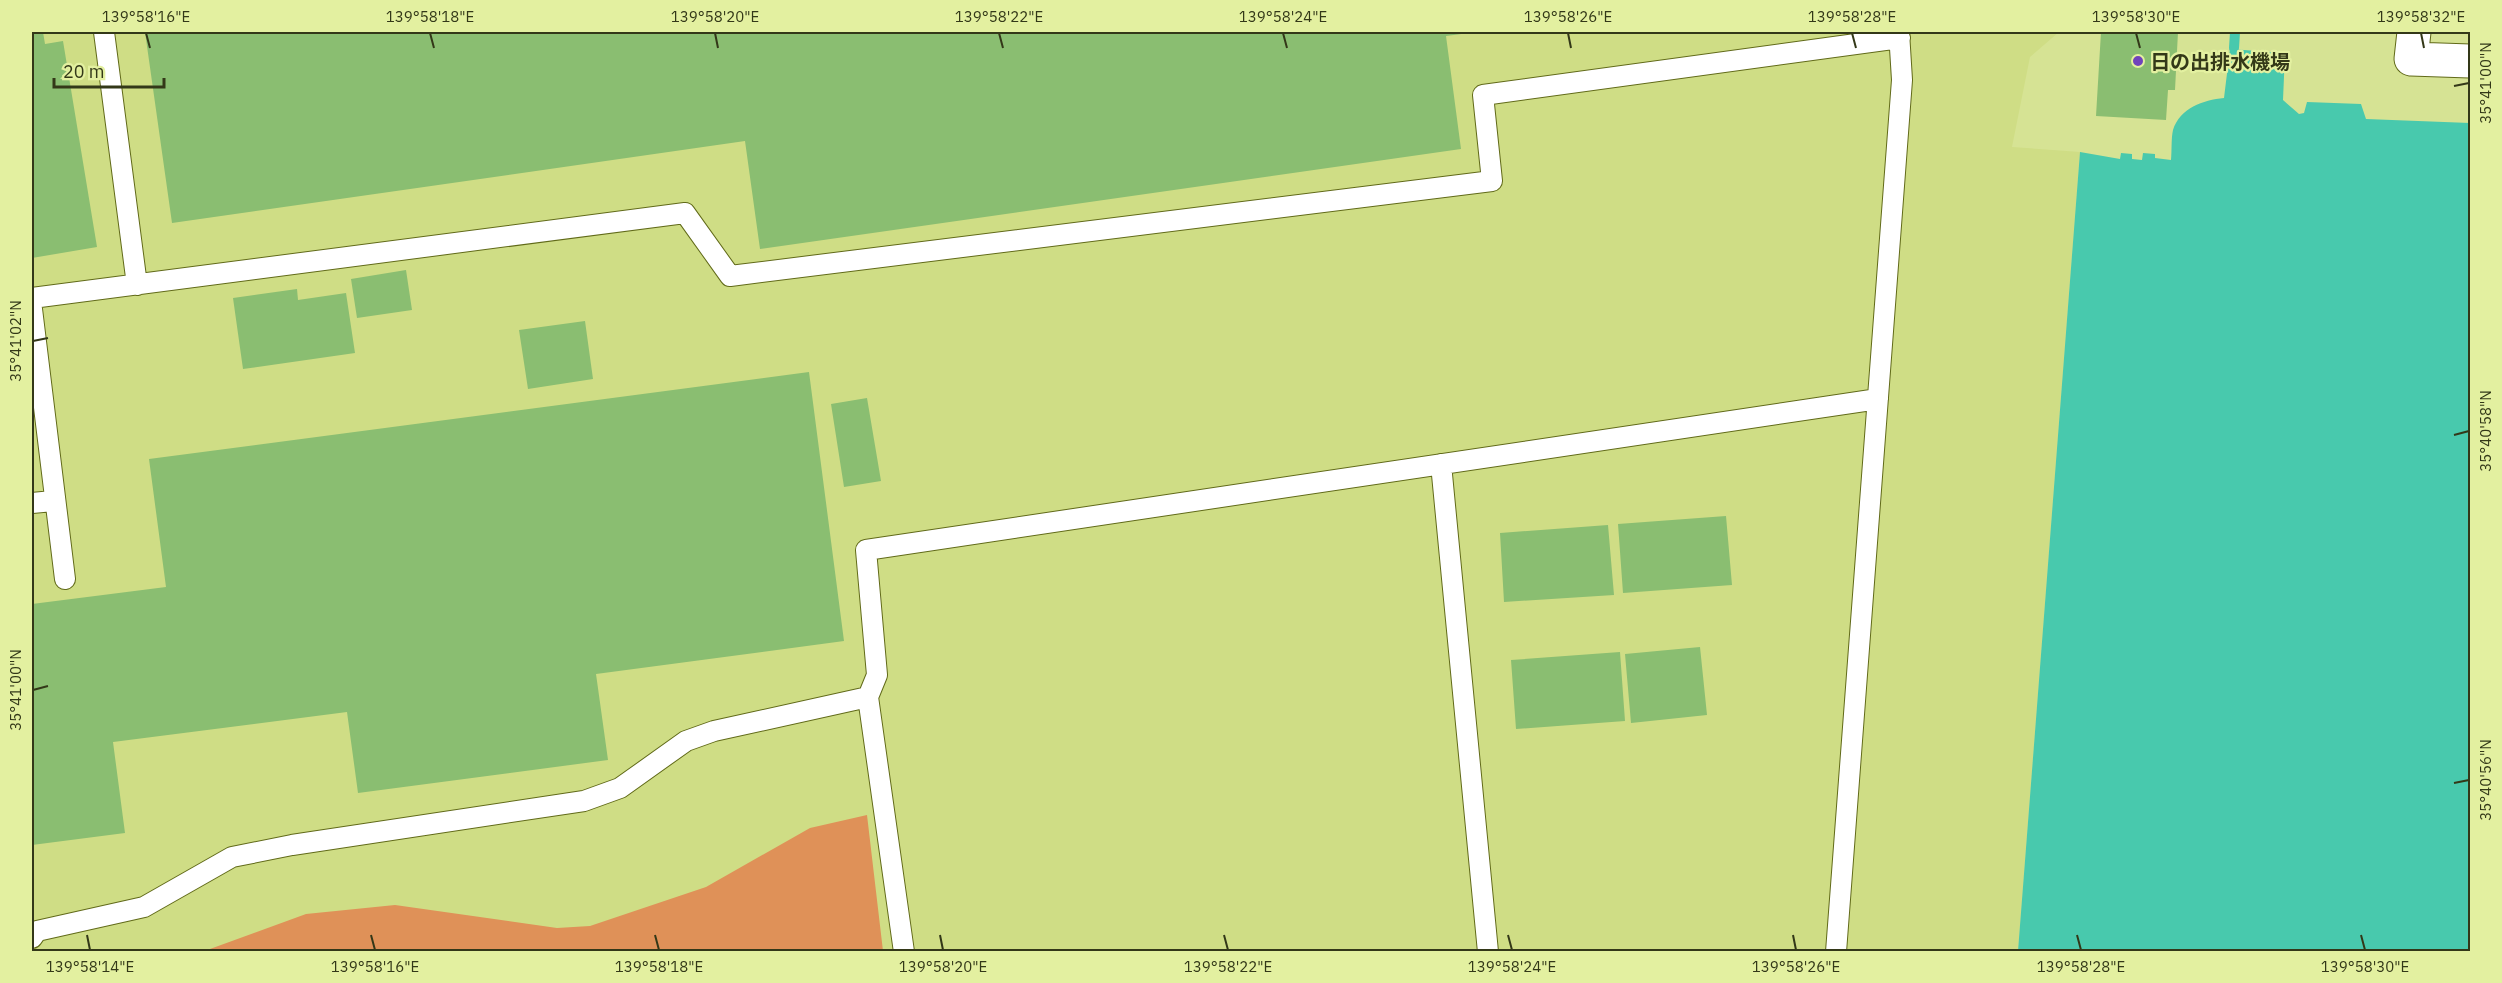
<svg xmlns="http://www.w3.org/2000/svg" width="2502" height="983" font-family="'IBM Plex Sans','Noto Sans JP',sans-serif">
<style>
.built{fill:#cfdd85}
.forest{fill:#df9158}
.water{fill:#48c9ad}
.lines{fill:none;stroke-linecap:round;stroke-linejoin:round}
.stream{stroke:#48c9ad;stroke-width:10}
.building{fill:#8abe71}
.service-casing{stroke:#616a19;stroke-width:22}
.minor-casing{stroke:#616a19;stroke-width:35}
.service{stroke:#fff;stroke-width:20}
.minor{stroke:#fff;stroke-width:33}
.ticks{fill:none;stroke:#333818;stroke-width:2}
.poi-dot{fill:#7043bc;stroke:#e3f0a0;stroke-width:2}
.labels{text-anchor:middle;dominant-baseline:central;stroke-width:4.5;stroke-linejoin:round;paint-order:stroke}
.poi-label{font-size:20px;font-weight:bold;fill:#333818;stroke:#e3f0a0;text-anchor:start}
.neatline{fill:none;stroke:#333818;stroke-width:2}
.ticks-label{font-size:15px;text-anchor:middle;fill:#333818}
</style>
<rect width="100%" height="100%" fill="#d6e394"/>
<path class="built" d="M32 32H2059L2030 57 2012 147 2080 152 2018 951H32Z"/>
<path class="forest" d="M867 815 883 951 211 952 210 949 306 914 395 905 557 928 590 926 706 887 810 828Z"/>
<path class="water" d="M2230 49 2285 53 2283 100 2299 114 2304 113 2307 102 2361 104 2366 119 2470 123V951H2018L2080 152 2120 159 2121 153 2132 154V159L2142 160 2143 153 2155 154V158L2171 160C2172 150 2171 139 2173 130 2180 108 2203 100 2224 98Z"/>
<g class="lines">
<path class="stream" d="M2234 48 2235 32"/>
</g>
<path class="building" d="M32 32H43L45 44 63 41 97 247 32 258Z
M145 32H1469V33L1446 36 1461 149 760 249 745 141 172 223Z
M2101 32H2178L2175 90H2168L2166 120 2096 116Z
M406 270 412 310 357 318 351 279Z
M297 289 298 300 346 293 355 353 243 369 233 298Z
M585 321 593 379 528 389 519 330Z
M809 372 844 641 596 674 608 760 358 793 347 712 113 742 125 833 32 845V604L166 587 149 459Z
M867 398 881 481 844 487 831 404Z
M1726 516 1732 585 1623 593 1618 524Z
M1608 525 1614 595 1504 602 1500 533Z
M1700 647 1707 715 1631 723 1625 654Z
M1620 652 1625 721 1516 729 1511 660Z"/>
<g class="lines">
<g class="service-casing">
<path id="service" d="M104 32 137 285
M32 298 685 213 730 276 1492 181 1483 95 1900 38
M32 309 65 579
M1441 464 1488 952
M32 503 53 501
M868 697 904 952
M32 938 37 931 144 907 232 857 292 845 584 801 620 788 686 741 714 731 868 697 877 675 866 550 1878 399
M1836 952 1902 80 1899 32"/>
</g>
<g class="minor-casing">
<path id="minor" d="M2414 32 2411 59 2470 61"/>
</g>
<use href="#service" class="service"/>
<use href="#minor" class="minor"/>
</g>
<path class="ticks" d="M146 33 150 48M430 33 434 48M715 33 718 48M999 33 1003 48M1283 33 1287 48M1568 33 1571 48M1852 33 1856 48M2136 33 2140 48M2421 33 2424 48M2454 86 2469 83M33 341 48 338M2454 435 2469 431M33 690 48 686M2454 783 2469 780M87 935 90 950M371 935 375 950M655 935 659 950M940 935 943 950M1224 935 1228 950M1508 935 1512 950M1793 935 1796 950M2077 935 2081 950M2361 935 2365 950"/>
<circle class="poi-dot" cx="2138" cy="61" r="6"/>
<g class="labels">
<g class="poi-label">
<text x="2150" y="61">日の出排水機場</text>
</g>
</g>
<rect width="2502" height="983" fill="none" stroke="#e3f0a0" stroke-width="66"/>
<path d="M54 78v9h110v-9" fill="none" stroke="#333818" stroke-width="3"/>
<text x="63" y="78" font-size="18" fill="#333818" stroke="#e3f0a0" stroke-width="4.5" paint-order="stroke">20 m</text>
<rect x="33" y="33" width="2436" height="917" class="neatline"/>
<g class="ticks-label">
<text x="146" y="22">139°58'16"E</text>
<text x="430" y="22">139°58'18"E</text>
<text x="715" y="22">139°58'20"E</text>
<text x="999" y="22">139°58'22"E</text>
<text x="1283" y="22">139°58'24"E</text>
<text x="1568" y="22">139°58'26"E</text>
<text x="1852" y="22">139°58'28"E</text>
<text x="2136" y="22">139°58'30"E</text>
<text x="2421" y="22">139°58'32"E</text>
<text transform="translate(2486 83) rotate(-90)" y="5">35°41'00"N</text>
<text transform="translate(16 341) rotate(-90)" y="5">35°41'02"N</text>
<text transform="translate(2486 431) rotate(-90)" y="5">35°40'58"N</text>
<text transform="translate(16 690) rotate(-90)" y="5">35°41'00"N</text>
<text transform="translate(2486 780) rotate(-90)" y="5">35°40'56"N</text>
<text x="90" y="972">139°58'14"E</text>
<text x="375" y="972">139°58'16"E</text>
<text x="659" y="972">139°58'18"E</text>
<text x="943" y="972">139°58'20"E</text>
<text x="1228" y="972">139°58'22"E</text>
<text x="1512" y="972">139°58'24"E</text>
<text x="1796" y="972">139°58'26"E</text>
<text x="2081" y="972">139°58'28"E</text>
<text x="2365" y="972">139°58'30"E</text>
</g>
</svg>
